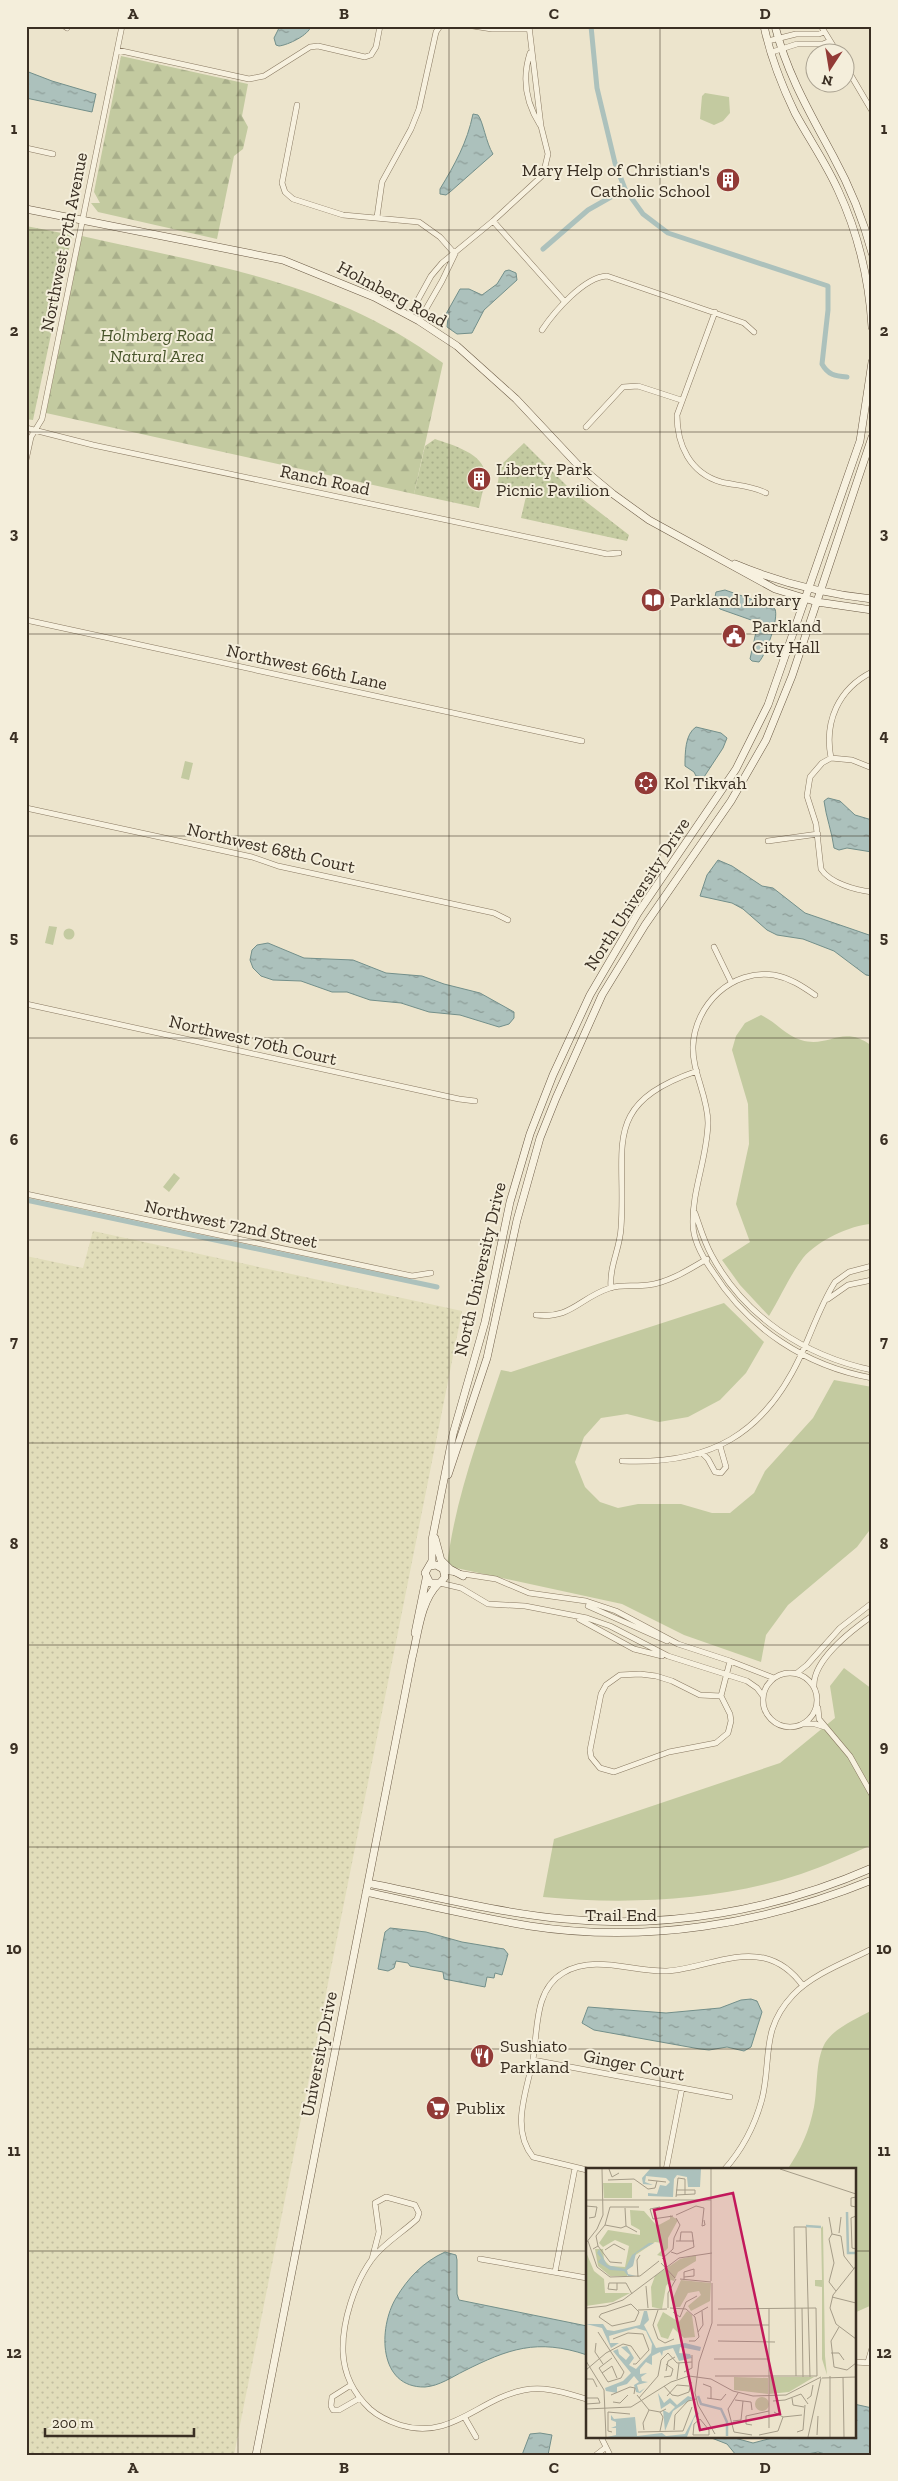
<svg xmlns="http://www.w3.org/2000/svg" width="898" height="2481" font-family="'Zilla Slab',serif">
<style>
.farmland{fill:url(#farmland-dots)}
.grass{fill:#c3caa0}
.forest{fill:url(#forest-firs)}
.park{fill:url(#park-dots)}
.water{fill:url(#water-ripples);stroke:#738f8a}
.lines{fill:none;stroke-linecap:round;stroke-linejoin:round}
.canal{stroke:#acc1bc;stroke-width:5}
.street-casing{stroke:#887861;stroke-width:6}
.secondary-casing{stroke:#6a5944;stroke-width:8}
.street{stroke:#f7f1df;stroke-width:5}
.secondary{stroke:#f7f1df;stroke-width:7}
.grid{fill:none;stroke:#3a2f23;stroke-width:1;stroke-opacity:0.55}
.labels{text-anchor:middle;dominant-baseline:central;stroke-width:4;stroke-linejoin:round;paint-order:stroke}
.poi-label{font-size:18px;fill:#3a2f23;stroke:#f4eedb;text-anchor:start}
.street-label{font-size:18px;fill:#3a2f23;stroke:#f4eedb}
.park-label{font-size:18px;font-style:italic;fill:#48552b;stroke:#f4eedb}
.inset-river{fill:none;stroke:#acc1bc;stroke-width:2.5}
.inset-road{fill:none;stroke:#a59c88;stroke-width:1}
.view{fill:#c2185b;fill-opacity:0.15;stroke:#c2185b;stroke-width:2.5}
.inset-edge{fill:none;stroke:#3a2f23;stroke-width:2.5}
.neatline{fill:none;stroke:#3a2f23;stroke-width:2}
.grid-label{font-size:16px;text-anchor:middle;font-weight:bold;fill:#3a2f23}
</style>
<defs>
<pattern id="farmland-dots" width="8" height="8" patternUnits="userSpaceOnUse" patternTransform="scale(1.25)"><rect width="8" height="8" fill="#e1ddba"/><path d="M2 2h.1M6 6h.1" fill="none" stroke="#c2bea0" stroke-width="1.8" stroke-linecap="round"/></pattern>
<pattern id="forest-firs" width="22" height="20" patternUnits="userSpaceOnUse" patternTransform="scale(1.25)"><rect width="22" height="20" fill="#c3caa0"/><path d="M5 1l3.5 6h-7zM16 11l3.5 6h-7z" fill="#a8ae8a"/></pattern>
<pattern id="park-dots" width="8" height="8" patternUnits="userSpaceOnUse" patternTransform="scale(1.25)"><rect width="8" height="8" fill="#c3caa0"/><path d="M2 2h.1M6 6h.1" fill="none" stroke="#a8ae8a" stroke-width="1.8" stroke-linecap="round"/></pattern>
<pattern id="water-ripples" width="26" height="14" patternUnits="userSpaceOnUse" patternTransform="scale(1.25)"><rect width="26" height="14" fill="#acc1bc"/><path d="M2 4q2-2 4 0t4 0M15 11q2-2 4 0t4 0" fill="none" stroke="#8d9d98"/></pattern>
</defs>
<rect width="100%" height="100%" fill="#ece4cc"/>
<path class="farmland" d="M93 1231 462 1311 234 2455H26V1256L83 1268Z"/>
<path class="grass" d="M705 93 729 97 730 113 723 121 714 125 700 119 702 96Z
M185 761 193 763 189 780 181 778Z
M49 926 57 927 53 945 45 943Z
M63.5 934a5.5 5.5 0 1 1 11 0a5.5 5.5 0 1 1-11 0Z
M761 1015C776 1022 785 1035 801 1040 829 1049 842 1023 872 1046V1224C850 1225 817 1241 803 1258 790 1275 780 1298 769 1316L740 1285 722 1260 750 1242 736 1204 749 1144 748 1104 732 1050 736 1036 745 1023Z
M174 1173 180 1178 169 1192 163 1187Z
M724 1303 764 1342 746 1373 720 1400 688 1417 659 1422 627 1414 601 1418 584 1437 575 1462 585 1487 600 1502 618 1508 638 1504H681L712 1513H730L754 1493 765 1471 813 1418 834 1380 872 1387V1527L857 1547 788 1605 766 1635 761 1662 684 1635 622 1604 447 1566C455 1499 480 1433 501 1370L511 1372Z
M844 1668 872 1689V1845C848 1855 825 1866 801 1874 720 1901 627 1905 543 1897L554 1839 780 1763 835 1718 830 1686Z
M872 2010V2305L854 2313V2170H787C801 2149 809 2132 814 2107 818 2087 815 2061 825 2043 835 2027 857 2019 872 2010Z"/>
<path class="forest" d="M121 56 248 84 242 116 248 127 243 149 234 156 217 239 98 212 91 203H100L94 192Z
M82 236C213 266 332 281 443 363L414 494 46 413Z"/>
<path class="park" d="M26 226 72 235 33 420 26 419Z
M435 439C452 445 487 454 485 477 484 487 481 498 479 508L414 494 425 446Z
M524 443 571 490 629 535 627 541 521 518 527 492 497 487 501 465Z"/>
<path class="water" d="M280 26H311C309 35 288 45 279 46L276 45 274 38Z
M26 71 52 81 96 94 92 112 26 98Z
M473 114 478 115C483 121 486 143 493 154L450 192 446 195 440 194V189C455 164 467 143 473 114Z
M509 270 516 273 517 280 484 310 472 333 457 334 447 327 448 318 446 314 460 289H469L482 295 497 284 505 271Z
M725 590 771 606 775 609C779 619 766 654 759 662L752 661 750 659 756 632 754 621 720 609 714 602 716 592Z
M696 727 721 733 727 738 723 748 704 777 696 776 694 772 685 766C685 753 685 734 696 727Z
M828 798 840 801 855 815 872 820V852L847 848 839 850 834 848C832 832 826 817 824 801Z
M718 860 732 866 762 886 773 888 805 913 872 936V976L866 975 834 951 803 939 777 935 767 930 743 909 732 903 700 896 707 875Z
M268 943 304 958 353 960 386 973 422 976 444 984 480 993 514 1012V1018L509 1024 499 1027 460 1015 429 1012 401 1003 370 1000 347 992H332L301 981 273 980 261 976 253 968 250 960 252 950 257 945Z
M390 1928 426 1932 462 1942 504 1949 508 1954 502 1975 495 1973 494 1978 487 1977 485 1987 444 1979 443 1972 410 1966 408 1963 396 1961 394 1968 388 1971 378 1969 385 1932Z
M751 1999 757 2001 762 2012 751 2047 744 2051 727 2047 709 2050 700 2049 594 2030 582 2023 588 2007 666 2013 720 2008 741 2000Z
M445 2252 456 2255 457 2260V2294L459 2300 587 2326V2355C537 2338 508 2349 464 2371 452 2377 439 2386 425 2387 378 2388 378 2328 396 2298 408 2278 423 2262 445 2252Z
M854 2404 872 2408V2455H829L818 2452 802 2455H736L727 2444 709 2437H731L753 2443 776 2437H854Z
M540 2433 552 2435 548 2455H522L530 2434Z"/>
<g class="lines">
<path class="canal" d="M591 26 597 88 615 163 625 189 643 214 668 233 828 286V310L822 364C828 375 835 376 847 377
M543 249 588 210 625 189
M26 1200 437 1287"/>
<g class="street-casing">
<path id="street" d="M64 26 67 28
M473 26 492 29H529
M821 26 837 52
M768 41 796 34H819L824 32
M117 50 249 79 264 76 310 47 318 46 365 57 371 55 376 47 380 26
M772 52 797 44H823L830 41
M530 53C522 78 526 103 540 125
M846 67 872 111
M297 105 282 183 285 192 293 199 343 215 419 222 440 237 455 254
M26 148 53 154
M377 217 382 182 411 129 419 109 436 32 440 26
M493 221 565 302
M715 312 677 415C677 445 690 473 721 482 738 486 750 485 766 493
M409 316 431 276 442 263 493 221 543 175 548 154 541 126 529 26
M419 321 442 281 455 254
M542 330C554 312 584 277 607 276L744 323 754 332
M586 427 623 387 638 386 681 400
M26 428 93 445 607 554 619 553
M26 460 31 437 42 419 122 26
M26 620 582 741
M831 758C824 722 838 689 872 672
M872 768 852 760 831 758 822 763 810 777 807 796 816 824 821 869C830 883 855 890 872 892
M26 808 252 857 278 866 494 913 508 920
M768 841 818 834
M714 947 731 982
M815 995C802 986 790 978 774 975 732 969 695 1004 693 1046 692 1072 708 1096 708 1123 707 1159 692 1190 693 1224 693 1241 703 1258 713 1272 749 1329 806 1366 872 1378
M26 1004C171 1035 314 1068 459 1099L475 1101
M26 1194 412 1276 431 1273
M695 1213C700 1227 704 1242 712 1256 745 1317 805 1356 872 1370
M611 1288C609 1266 620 1249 621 1228 627 1146 599 1105 697 1071
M828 1299 848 1285 872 1280
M536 1315C572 1319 579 1298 610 1288 622 1284 635 1287 648 1285 668 1283 690 1269 707 1259
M702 1453 708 1459 715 1472 721 1473 726 1467 720 1446
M622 1461C710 1465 764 1435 801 1355 812 1331 821 1304 835 1282L849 1272 872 1266
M444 1571 496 1579 529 1593 586 1601 616 1611 678 1644 730 1661 774 1678
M440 1583 461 1588 488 1604 525 1606 587 1618 610 1626 668 1656 747 1681 757 1688 763 1696
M588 1606 667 1641
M579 1619 634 1649 662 1656
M763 1700a27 27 0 1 1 54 0a27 27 0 1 1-54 0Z
M797 1673 807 1665 840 1628 872 1603
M814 1686C813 1660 852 1630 872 1616
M721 1696 730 1714 731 1721 728 1733 716 1743 669 1752 614 1772 600 1768 591 1757 590 1750 601 1694 606 1685 620 1675 640 1674 656 1676 672 1681 700 1695 721 1696 730 1661
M818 1708 819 1719 850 1756 872 1795
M804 1724H815L825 1727
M533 2060 730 2097
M587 2170 533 2157C510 2128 527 2091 533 2059 538 2030 534 1990 563 1973 594 1954 633 1972 667 1971 699 1969 733 1951 764 1958 781 1962 793 1972 803 1986
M666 2170 682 2088
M724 2170C742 2150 755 2125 762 2099 772 2059 760 2030 793 1995 813 1974 846 1962 872 1949
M372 2259 379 2232 375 2203 386 2197 415 2205 419 2213 417 2219C402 2233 384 2243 372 2259 354 2284 342 2322 343 2352 344 2375 353 2393 370 2409 379 2417 388 2421 400 2425 451 2441 478 2399 524 2390 546 2386 565 2393 587 2399
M480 2259 587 2278
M555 2272 575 2168
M854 2362 872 2363
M868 2362 872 2348
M351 2385 332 2397 331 2406 333 2410H339L360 2398
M465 2418 476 2437
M601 2437 610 2455
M596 2455 605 2448"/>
</g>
<g class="secondary-casing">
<path id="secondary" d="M764 26C770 55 782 86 795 113 809 139 826 163 838 190 858 233 869 279 872 327
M775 26C787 74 810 113 833 156 850 187 863 219 872 253
M26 209 283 260 374 297 419 321 457 346 516 399 577 464 613 494 649 520 775 589 817 602 872 610
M735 564C778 582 825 594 872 599
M448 1475 487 1358 517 1220 540 1138 556 1098 602 995 645 925 731 801 766 740 792 676 872 437
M435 1538 443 1568
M441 1560 450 1569 463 1576
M430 1566 436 1565 443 1569 445 1577 440 1583H430L425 1573 432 1561V1540L453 1434 485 1322 510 1202 530 1134 553 1075 590 995 638 913 736 769 768 705 860 441 872 362
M415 1633 426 1579
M368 1883C433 1896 499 1913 565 1919 669 1929 776 1910 872 1868
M366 1892C421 1904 475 1917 530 1926 646 1944 764 1924 872 1880
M256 2455 412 1658C418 1635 420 1602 438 1584"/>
</g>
<use href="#street" class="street"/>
<use href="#secondary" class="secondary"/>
</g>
<path class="grid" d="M238 26V2455M449 26V2455M660 26V2170M26 230H872M26 432H872M26 634H872M26 836H872M26 1038H872M26 1240H872M26 1443H872M26 1645H872M26 1847H872M26 2049H872M26 2251H587M854 2251H872M660 2437V2455"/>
<defs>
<g id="building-disc" transform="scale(1.25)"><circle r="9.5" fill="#923a36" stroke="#f4eedb"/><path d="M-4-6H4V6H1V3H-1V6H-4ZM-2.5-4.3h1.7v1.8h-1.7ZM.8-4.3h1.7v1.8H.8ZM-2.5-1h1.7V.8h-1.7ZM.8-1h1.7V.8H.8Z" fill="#fff"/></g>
<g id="library-disc" transform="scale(1.25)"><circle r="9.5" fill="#923a36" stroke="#f4eedb"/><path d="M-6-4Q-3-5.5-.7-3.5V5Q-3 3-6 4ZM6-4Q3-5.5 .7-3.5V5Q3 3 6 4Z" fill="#fff"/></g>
<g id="civic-disc" transform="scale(1.25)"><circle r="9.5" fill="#923a36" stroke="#f4eedb"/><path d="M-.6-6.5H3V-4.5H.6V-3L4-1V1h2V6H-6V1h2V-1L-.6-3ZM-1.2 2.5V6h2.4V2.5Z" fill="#fff"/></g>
<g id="synagogue-disc" transform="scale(1.25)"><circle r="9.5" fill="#923a36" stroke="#f4eedb"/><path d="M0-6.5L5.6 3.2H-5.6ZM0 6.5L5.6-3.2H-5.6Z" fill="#fff"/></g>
<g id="restaurant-disc" transform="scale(1.25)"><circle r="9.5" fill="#923a36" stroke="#f4eedb"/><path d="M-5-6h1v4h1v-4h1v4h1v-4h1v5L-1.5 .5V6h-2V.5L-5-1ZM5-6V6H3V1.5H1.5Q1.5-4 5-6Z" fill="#fff"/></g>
<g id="supermarket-disc" transform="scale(1.25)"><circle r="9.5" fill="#923a36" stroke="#f4eedb"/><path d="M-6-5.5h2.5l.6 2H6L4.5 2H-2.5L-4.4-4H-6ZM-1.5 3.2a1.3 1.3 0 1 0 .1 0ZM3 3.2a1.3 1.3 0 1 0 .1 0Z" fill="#fff"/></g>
</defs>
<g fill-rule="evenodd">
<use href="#building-disc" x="728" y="180"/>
<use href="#building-disc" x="479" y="479"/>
<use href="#library-disc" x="653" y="600"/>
<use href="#civic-disc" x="734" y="636"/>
<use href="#synagogue-disc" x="646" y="783"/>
<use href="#restaurant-disc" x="482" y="2056"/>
<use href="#supermarket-disc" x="438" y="2108"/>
</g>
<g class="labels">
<g class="poi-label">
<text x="710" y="170" text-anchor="end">Mary Help of Christian's<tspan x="710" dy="21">Catholic School</tspan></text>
<text x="496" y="469">Liberty Park<tspan x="496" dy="21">Picnic Pavilion</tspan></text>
<text x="670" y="600">Parkland Library</text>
<text x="752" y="626">Parkland<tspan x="752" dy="21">City Hall</tspan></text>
<text x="664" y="783">Kol Tikvah</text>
<text x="500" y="2046">Sushiato<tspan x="500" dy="21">Parkland</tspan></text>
<text x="456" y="2108">Publix</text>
</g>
<g class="street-label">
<text transform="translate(64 242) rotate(-79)">Northwest 87th Avenue</text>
<text transform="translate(392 294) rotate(28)">Holmberg Road</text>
<text transform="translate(325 480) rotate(12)">Ranch Road</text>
<text transform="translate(307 667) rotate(12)">Northwest 66th Lane</text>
<text transform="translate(271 848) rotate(13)">Northwest 68th Court</text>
<text transform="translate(637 894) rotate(-57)">North University Drive</text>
<text transform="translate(253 1040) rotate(13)">Northwest 70th Court</text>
<text transform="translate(231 1224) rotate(12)">Northwest 72nd Street</text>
<text transform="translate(480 1269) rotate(-77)">North University Drive</text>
<text x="621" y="1915">Trail End</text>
<text transform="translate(319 2054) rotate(-79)">University Drive</text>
<text transform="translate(634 2065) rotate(11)">Ginger Court</text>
</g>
<g class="park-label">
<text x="157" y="335">Holmberg Road<tspan x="157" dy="21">Natural Area</tspan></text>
</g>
</g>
<g transform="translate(586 2168)">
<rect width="270" height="270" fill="#ece4cc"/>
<path d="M17 15H46V30H18ZM44 42 58 43 71 58 84 51V47L92 52 82 70V80L76 86 78 89 71 87 77 81 76 75 69 74 48 88 47 97 41 102V108H24L12 98 9 81H17L18 92 24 98 39 99 43 78 29 72 17 79 13 75 22 62 54 67V62L45 57ZM110 87V93L92 104 88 113 85 112 80 118 76 141 66 139 65 119 69 108 94 91ZM95 112 125 115 124 133 105 143 102 138 115 127 113 123 102 125 94 139H88L87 130ZM101 143 106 147 109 169 98 170 87 160 82 171 75 169 71 157 77 144 93 154Z" fill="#c3caa0"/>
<path d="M237 58 239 188 241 207 236 191V119L229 118V112H236L235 60ZM148 209 182 210V226L148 222ZM169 236a7 7 0 1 1 14 0a7 7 0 1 1-14 0Z" fill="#c3caa0"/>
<path d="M0 84 8 103 18 111 19 125H44L27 134 0 138ZM183 209H228L203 224 183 226Z" fill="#c3caa0"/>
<path d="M64 1H115L114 19H102L101 9 91 7 88 11 87 29 62 28V25L71 26 74 17 80 18 84 14 80 10 60 8 59 14 67 17 57 16 56 10ZM63 75H68L50 85 47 98 41 102 42 106 50 108H42L38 103 24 102 12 94 15 90 11 85 13 81 21 97 39 101 46 87ZM58 143H61L63 152 58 157 70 180 99 175 115 179 114 183 94 179 93 185 104 186 106 190 93 193 87 180 77 183 76 188 74 184 66 188V197L60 194 54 201V206L61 205 55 209 56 213 62 214 51 217 53 224 59 220 54 225 50 224 48 217 53 214 48 208 41 216 31 219V225L20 223 19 220 37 213 45 205 27 183 32 181 33 186 40 192 44 187 35 179 41 178 48 190 43 197 50 201 65 185 66 176 60 163 50 160 23 168 24 175H33L25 180 16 160 0 156H17L21 162 28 163 54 157ZM72 225 78 235 84 230 91 237 102 228 107 230 87 243 79 263 77 242 83 245 89 239 84 235 75 241ZM111 243 113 246 108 250 101 269H21L30 267V260H25L30 258V254L25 252V247L28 251 49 249 51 268 76 265 80 268 99 266Z" fill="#acc1bc"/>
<path class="inset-river" d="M261 44 262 85H270M220 58 235 59M112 228 115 236 135 241 141 254V268"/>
<path class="inset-road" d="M23 1 26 9 33 5M125 1V113M194 1 270 26M22 12 48 11 62 21 69 20 71 13M62 12 80 14M90 27 109 26V22H90M90 29 92 10 99 11V27M270 29 265 30V38L270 39M0 32H125M0 38 11 39 9 49 3 50M74 39 64 41 67 51 87 48M39 40 40 58M118 40 116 58 119 57 118 52M90 47 110 38 118 40M270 48 265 50 266 80 270 81M243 49 246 66M19 57 35 60 40 58 51 64M253 65 255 49M2 73 11 99 24 109 54 108 73 93M90 73H108M0 75 11 61 17 47 16 1M12 78 24 94 36 95M7 81 12 78 10 68 19 57 24 39H53M19 82 28 76 39 82M85 84 91 86 108 79 106 64H95L94 73M76 91 87 81 88 70 94 57 90 50M75 95 89 110M270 98 247 127 244 140 250 156 270 171M52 109 51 92 54 87M94 111 125 114M98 112V109L108 108V101L98 104V109M31 115V122L22 121 23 115H40L46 126M126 115V155L113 194 109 225 112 237 129 266M60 118 62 140M250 123 243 114 248 95 243 71 246 66 255 68 258 88 268 101M246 129 270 135M45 136 53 144 49 153 26 158 13 149 15 146ZM0 140 20 138 37 132 93 90 126 85M82 140V125L90 111M84 140 100 141 109 149 113 169 109 173H103M183 140V260M216 140 217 209M52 142 81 141M72 142 67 157 72 171 79 175 88 171M87 144 94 149 100 134 111 128M108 147 122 139M131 157H183M12 164 38 204 35 210 22 214M112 164 117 157 116 143M27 171 42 165 57 166 63 182 50 196H47M132 173 189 174M10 175 9 184 17 196M245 185H253L258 192M128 191H183M0 193 18 222 20 269M248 199 245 173 253 159M248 199 261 202 270 195M0 202 20 185 37 176 45 178 54 191M80 203 82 193 89 189M98 204 106 200V187M16 205 26 198 31 210M129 208H231L230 140 132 141M210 208 208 59H220L224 209M244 208V269M78 209 85 208 87 201 80 196M257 209 258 269M236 210 270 209M0 211H7L11 219M91 211 93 195M22 214 13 200 26 190M117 216 125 219V231M78 218 86 227 92 228 103 224 105 214M152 225 142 241 148 264 166 267M25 227 44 219 49 220 48 226M51 227 63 242 74 244 80 241M81 228 91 217 103 218M0 230H12L14 235 0 236M53 230 72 208 75 192 82 185 91 195 106 194M121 230 135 232 140 226M206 230 207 237 218 239M221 231 225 228 227 217M149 232 165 234 166 242M187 233 199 232 215 226 222 236M27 234 34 235 42 227M0 241 45 239 85 214 103 208 125 211 147 223 167 228 200 227 235 209M188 244 197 249 216 247M114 251 123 262V267H107L108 256ZM147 253 155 252 157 233M166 257 160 256V248L183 243M58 262 57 255 63 242M88 262 89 247 102 233 110 231M74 263 77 249 74 244M26 264 22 263V244L44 246M52 264 97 263 106 239M211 264 217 262 219 237M173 267 192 263 197 249M231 267 232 248M222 269 235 210"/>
<path class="view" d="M147 25 194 246 114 262 68 42Z"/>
<rect width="270" height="270" class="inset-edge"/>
</g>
<rect width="898" height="2481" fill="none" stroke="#f4eedb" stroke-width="55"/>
<g transform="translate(830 68) rotate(192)"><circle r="24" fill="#f4eedb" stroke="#aaa291"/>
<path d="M0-4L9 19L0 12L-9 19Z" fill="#923a36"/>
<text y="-8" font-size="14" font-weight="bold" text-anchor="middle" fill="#3a2f23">N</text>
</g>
<path d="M45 2428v8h149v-8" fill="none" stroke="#3a2f23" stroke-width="2.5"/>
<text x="52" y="2428" font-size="15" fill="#3a2f23" stroke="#f4eedb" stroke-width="4" paint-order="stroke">200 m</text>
<rect x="28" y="28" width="842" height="2426" class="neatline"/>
<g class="grid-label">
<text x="133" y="19">A</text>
<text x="344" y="19">B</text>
<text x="554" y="19">C</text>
<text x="765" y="19">D</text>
<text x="14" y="134">1</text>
<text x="884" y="134">1</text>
<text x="14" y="336">2</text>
<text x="884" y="336">2</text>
<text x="14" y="539">3</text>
<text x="884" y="539">3</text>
<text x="14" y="741">4</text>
<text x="884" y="741">4</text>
<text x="14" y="943">5</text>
<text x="884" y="943">5</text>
<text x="14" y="1145">6</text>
<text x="884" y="1145">6</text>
<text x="14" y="1347">7</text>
<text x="884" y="1347">7</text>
<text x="14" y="1549">8</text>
<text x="884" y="1549">8</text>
<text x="14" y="1752">9</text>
<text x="884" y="1752">9</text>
<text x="14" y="1954">10</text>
<text x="884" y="1954">10</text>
<text x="14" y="2156">11</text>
<text x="884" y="2156">11</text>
<text x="14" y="2358">12</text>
<text x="884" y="2358">12</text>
<text x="133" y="2473">A</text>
<text x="344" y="2473">B</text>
<text x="554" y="2473">C</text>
<text x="765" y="2473">D</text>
</g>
</svg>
